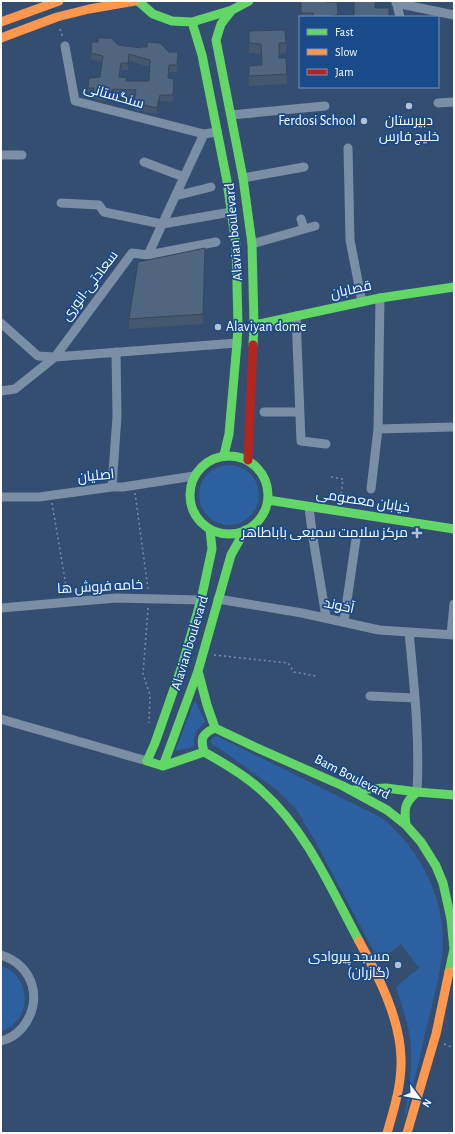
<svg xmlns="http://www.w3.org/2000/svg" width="455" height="1134" font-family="'Alegreya Sans',Cairo,sans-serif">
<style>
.green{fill:#2c60a0}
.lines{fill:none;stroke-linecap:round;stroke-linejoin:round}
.path{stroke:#7a8ea5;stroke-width:1.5;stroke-dasharray:2 3;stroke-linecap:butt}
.street{stroke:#7a8ea5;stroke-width:9}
.fast{stroke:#63d668;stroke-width:9}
.slow{stroke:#ff974d;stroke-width:9}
.jam{stroke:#b3261e;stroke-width:9}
.wall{fill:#44576e;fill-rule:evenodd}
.shaded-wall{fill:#37475a}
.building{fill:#4f6580;stroke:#37475a;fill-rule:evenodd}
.poi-dot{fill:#b8c1cd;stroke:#194a8a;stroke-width:1.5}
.labels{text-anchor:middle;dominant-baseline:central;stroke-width:3.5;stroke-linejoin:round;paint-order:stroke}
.street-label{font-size:14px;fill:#fff;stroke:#194a8a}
.poi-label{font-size:14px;fill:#fff;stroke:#194a8a;text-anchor:end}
</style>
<rect width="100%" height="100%" fill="#334e70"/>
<path class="green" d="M199 495a30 30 0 1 1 60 0a30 30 0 1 1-60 0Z
M195 700 205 722C196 729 193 736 194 747L175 751Z
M217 736 378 816C383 819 388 822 392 827 426 859 448 909 442 956 439 979 433 1002 427 1025 420 1058 412 1090 404 1123 407 1098 413 1072 411 1046 409 1026 402 1006 396 987L419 968 401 944 379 961 314 839 296 809 277 790 219 748 212 745 210 741 214 737Z
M1 966C4 967 7 968 10 970 29 983 30 1014 10 1027 7 1029 4 1030 1 1031Z"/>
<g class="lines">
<path class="path" d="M60 29 63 38
M331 477 343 479 340 502
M135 493 148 589
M52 503 67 592
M369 506 370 498
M148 608 143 674 150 695 149 723
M214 655 288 663 294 672 316 676
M444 1044 454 1048"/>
<path class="street" d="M396 1 400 17
M396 3 454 15
M65 46 75 101 204 134
M438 103 454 102
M231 115 325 106
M348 148 350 240 362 302
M1 155H22
M144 162 184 177
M243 178 304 167
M175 196 211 187
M61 203 99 205 104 212 162 224 231 212
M301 219 304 229
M252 244 315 226
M148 255 216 242
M296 316 301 441 326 444
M1 323 38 356 55 357 237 343
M1 391 15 389 55 357 132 253 148 255 204 134 217 132
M264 412H300
M378 429 453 427
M112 487 117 416 116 352
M371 489 378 429 380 298
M1 497H39L112 487H123L194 476
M309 507 312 532 326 617
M218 599 302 613 379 630 454 635
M1 608 116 598 201 600
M344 621 356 539
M409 632C414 685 420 738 417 792
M451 635 454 604
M370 696 415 698
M1 719 147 761
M1 955C34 965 44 1002 22 1028 17 1034 9 1039 1 1041"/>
<path class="fast" d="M138 1 153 14 172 21 192 22 232 10 249 1
M232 10 221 24 216 40 243 178 252 244 254 325 253 345
M192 22 202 55 227 181 236 245 238 325 237 343 229 434 224 455
M254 325 380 298 454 287
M190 495a39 39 0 1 1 78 0a39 39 0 1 1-78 0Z
M268 500 454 529
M210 529 212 549 201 600 182 666 155 743 147 761 163 766 198 671 231 555 245 530
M198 671 207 705 215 728 255 747 343 786 387 810 406 825 421 842 436 866 443 883 451 919 454 949 449 972
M204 752C200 738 202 734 215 728
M163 766 204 752C224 763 245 775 262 791 307 831 331 889 359 941
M352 790 386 788 417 792 454 795
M406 825C404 809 404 803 417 792"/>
<path class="slow" d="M1 22 59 1
M1 38 57 17 89 9 135 1
M359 941C378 975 400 1018 401 1058 402 1084 394 1109 387 1133
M407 1133 436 1034 449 972"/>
<path class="jam" d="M248 460 253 345"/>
</g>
<path class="wall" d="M301 1 337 2 338 17H301Z
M249 31 286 43V53L279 54V58H286L287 84 249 86V66L261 65V54L249 53Z
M118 45 169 52 178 59 177 72H169V78L174 86 173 102 160 101 157 114 134 110 135 97 114 96 107 101H100L93 99V95H88V88L100 77 102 62 91 59V53ZM129 61 150 67 149 81H127L120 77 121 70H128Z
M205 248 203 324 129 329V319Z"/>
<path class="shaded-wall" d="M129 54V61L128 70V63Z
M114 89V96L107 101V94Z
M160 95V101L157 114V108Z"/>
<path class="building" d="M301 1H325L326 2H337L338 15 331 16V17H313V13H301Z
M354 1H375V8H389V17H354Z
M285 30 286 43H279V58H286L287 74 249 76V66L262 65 261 44 249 43V31Z
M98 38H111L118 45 141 48V47H147V42L160 43 169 52H178L177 65H169L168 78 174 79 173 95H160L157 108 134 103 136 90 114 89 107 94 100 95 93 93 94 88H88L89 78 100 77 103 56 91 53 92 42H98ZM129 54 150 60 149 81H126L127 78 119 77 121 63H128Z
M205 248 203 314 129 319 138 262Z"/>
<g class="poi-dot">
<circle cx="409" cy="106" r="4"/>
<circle cx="364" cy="121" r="4"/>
<circle cx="218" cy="327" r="4"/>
<path d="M415 527h4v4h4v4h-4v4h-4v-4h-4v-4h4z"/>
<circle cx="398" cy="965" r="4"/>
</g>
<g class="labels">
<g class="street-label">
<text transform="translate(114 96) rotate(16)">سنگستانی</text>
<text transform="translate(234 232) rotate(-95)">Alavian boulevard</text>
<text transform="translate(90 286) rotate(-53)">سعادتی-انوری</text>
<text transform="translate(351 290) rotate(-12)">قصابان</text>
<text transform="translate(96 476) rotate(-6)">اصلیان</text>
<text transform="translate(363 501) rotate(9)">خیابان معصومی</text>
<text transform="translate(100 587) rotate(-3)">خامه فروش ها</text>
<text transform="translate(339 606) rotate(12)">آخوند</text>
<text transform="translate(190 643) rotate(-73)">Alavian boulevard</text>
<text transform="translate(352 777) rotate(27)">Bam Boulevard</text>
</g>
<g class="poi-label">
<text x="356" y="121">Ferdosi School</text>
<text x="409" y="121" text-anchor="middle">دبیرستان<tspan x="409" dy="16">خلیج فارس</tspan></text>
<text x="226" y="327" text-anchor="start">Alaviyan dome</text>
<text x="408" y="533">مرکز سلامت سمیعی باباطاهر</text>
<text x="390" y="957">مسجد پیروادی<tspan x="390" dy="16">(گازران)</tspan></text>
</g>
</g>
<rect width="455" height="1134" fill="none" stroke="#ffffff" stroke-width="4"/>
<rect x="299" y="16" width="140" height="72" fill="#194a8a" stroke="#7592b9"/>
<rect x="307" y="29" width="20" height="6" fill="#63d668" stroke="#7592b9"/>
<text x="335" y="36" font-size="12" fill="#ffffff">Fast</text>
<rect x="307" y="49" width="20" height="6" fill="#ff974d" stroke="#7592b9"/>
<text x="335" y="56" font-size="12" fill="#ffffff">Slow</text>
<rect x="307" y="69" width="20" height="6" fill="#b3261e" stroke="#7592b9"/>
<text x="335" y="76" font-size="12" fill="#ffffff">Jam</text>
<g transform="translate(419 1098) rotate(122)" stroke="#194a8a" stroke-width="3" paint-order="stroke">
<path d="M0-3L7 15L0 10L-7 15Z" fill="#ffffff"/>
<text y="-6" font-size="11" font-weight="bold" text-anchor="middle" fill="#ffffff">N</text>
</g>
</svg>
